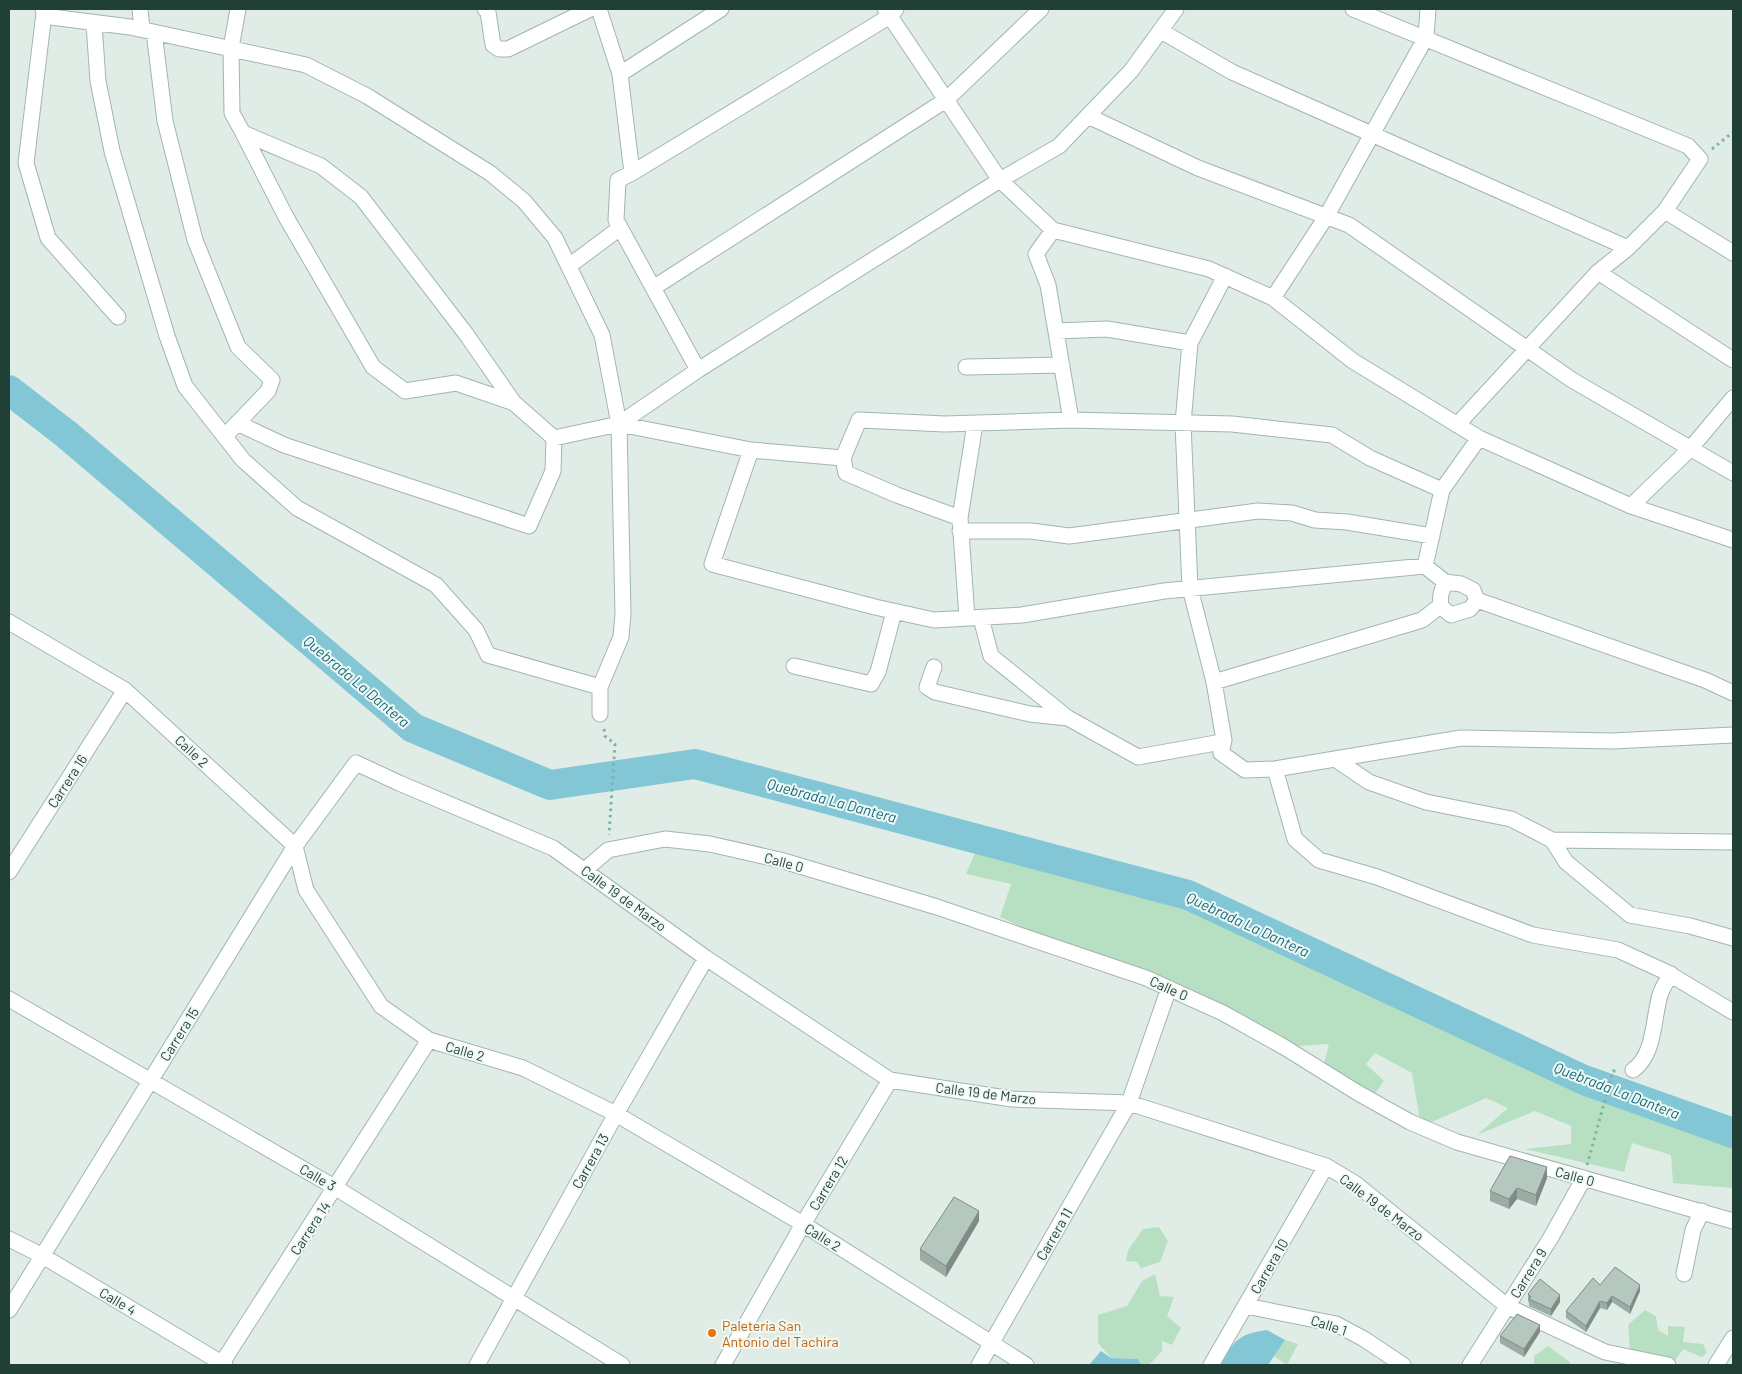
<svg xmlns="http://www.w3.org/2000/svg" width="1742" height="1374" font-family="Barlow,sans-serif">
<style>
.green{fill:#b7e0c3}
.water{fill:#83c7d7}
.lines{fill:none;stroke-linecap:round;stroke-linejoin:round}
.river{stroke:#83c7d7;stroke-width:30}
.minor-casing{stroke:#a2b5af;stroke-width:17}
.path{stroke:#7eb3a4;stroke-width:3;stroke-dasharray:2.5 4;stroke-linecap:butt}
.minor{stroke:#fff;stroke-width:15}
.wall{fill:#9caca5}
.shaded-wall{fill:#7f8c86}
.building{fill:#b5c8c0;stroke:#7f8c86}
.food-dot{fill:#e8710a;stroke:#f1f9f5;stroke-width:2}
.labels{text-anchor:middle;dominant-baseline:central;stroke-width:4;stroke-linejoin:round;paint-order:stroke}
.street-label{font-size:14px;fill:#1f3f37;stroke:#f1f9f5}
.food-label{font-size:14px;fill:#c56008;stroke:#f1f9f5;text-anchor:start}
.water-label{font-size:15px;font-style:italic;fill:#146a80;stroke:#f1f9f5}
</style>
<rect width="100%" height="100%" fill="#e0ede7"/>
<path class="green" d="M975 853 1188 895 1584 1080 1733 1129V1191L1732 1188 1673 1183 1671 1155 1632 1143 1624 1172 1525 1149 1571 1144V1126L1535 1111 1477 1135 1508 1108 1486 1098 1421 1127 1412 1073 1375 1053 1366 1064 1384 1081 1370 1100 1322 1071 1329 1044 1284 1047 1000 917 1011 884 966 874Z
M1159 1227 1168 1241 1160 1262 1141 1268 1137 1262 1126 1261 1128 1250 1143 1229Z
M1155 1274 1160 1296 1174 1297 1167 1316 1181 1328 1172 1345 1162 1341V1351L1149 1365H1141L1138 1359 1111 1358 1098 1343V1315L1127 1306 1142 1281Z
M1645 1310 1656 1316 1658 1330 1668 1336V1326L1685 1327 1683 1342 1703 1344 1707 1353 1702 1357 1683 1349 1672 1365 1630 1352 1628 1325Z
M1285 1340 1298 1344 1287 1365 1274 1356Z
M1548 1346 1570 1362V1365H1534V1356Z"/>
<path class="water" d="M1267 1330 1285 1340 1268 1365H1219C1235 1341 1237 1334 1267 1330Z
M1101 1351 1111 1358 1138 1359 1141 1365H1089Z"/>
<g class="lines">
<path class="river" d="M9 390 66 434 413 728 550 785 695 764 1188 895 1584 1080 1733 1133"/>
<g class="minor-casing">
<path id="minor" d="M43 9 44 13 51 17 130 27 306 65 367 96 490 173 524 201 555 238 602 335 619 424 698 370 1000 180 1059 146 1131 71 1176 9
M140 9 142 29
M238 9 231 48 232 113 243 133 321 166 361 197 466 334 514 403 554 438 619 424 751 450
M485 9 488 12 493 45 499 49H508L590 9
M599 9 620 74 632 173 618 180 616 220 698 370
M885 9 1000 180 1053 230 1209 269 1273 298 1353 361 1479 438 1631 506 1733 540
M1353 9 1688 146 1700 159 1665 211 1628 248 1598 272 1457 425
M44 13 26 163 48 238 118 317
M94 24 98 81 112 151 167 336 185 386 243 460 297 508 436 585 476 630 488 655 600 687V714
M1161 31 1232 72 1628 248
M154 32 165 121 195 240 238 347 272 380 268 391 225 436
M620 74 721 9
M1088 116 1198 168 1349 225 1572 380 1733 473
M243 133 286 217 373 367 405 391 456 383 514 403
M632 173 890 16 896 9
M1665 211 1733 253
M1053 230 1036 254 1048 285 1071 420 945 424 859 420 843 458 751 450 712 564 875 607 934 620 1022 615 1164 591 1425 566 1445 582 1441 594 1440 606
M569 266 620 228
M1598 272 1733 360
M653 288 946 100 1041 9
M1273 298 1326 217 1426 37 1428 9
M1056 331 1107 329 1190 343
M966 367 1062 365
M1071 420 1232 424 1332 435 1370 458 1442 490
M237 423 284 445 529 526 553 471 554 438
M843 458 846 473 897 495 960 518
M1631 506 1690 449 1733 398
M960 531H1031L1069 536 1258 511 1292 513 1315 520 1347 522 1432 536
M1425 566 1442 490 1479 438
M1445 582 1461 584 1473 590 1477 600 1705 680 1733 693
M1440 606 1451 615 1470 609 1477 600
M967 618 960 518 975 424
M981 618 991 656 1068 718 1138 757 1216 743 1224 740 1214 682 1422 620 1440 606
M9 622 125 690 295 846 306 890 381 1006 429 1040 523 1068 616 1114 803 1224 1026 1365
M794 666 871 684 878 672 894 612
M934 667 927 687 935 692 1030 714 1068 718
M1214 682 1190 588 1183 423 1190 343 1225 276
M600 687 621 637 623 614 619 424
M1224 740 1221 753 1245 770 1275 769 1461 738 1612 741 1733 735
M1335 759 1369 782 1426 802 1511 819 1552 840 1733 842
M1275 769 1295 839 1319 860 1377 877 1533 935 1618 950 1666 972 1733 1012
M1552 840 1566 862 1630 915 1690 926 1733 938
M586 869 608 850 665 839 710 844 780 860 937 907 1146 978 1223 1013 1284 1047 1358 1093 1410 1122 1457 1142 1733 1221
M9 872 125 690
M9 999 336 1188 622 1365
M1633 1070C1655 1055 1653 1019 1660 995 1662 988 1667 981 1671 974
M9 1239 41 1255 225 1365
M1684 1274 1693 1230 1702 1211
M1246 1306 1336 1324 1364 1339 1403 1365
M9 1310 295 846 356 763 399 783 553 848 706 958 890 1080 1012 1099 1129 1103 1326 1166 1356 1184 1507 1306 1605 1352 1668 1365
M222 1363 429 1040
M477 1365 616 1114 706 958
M723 1365 803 1224 890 1080
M979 1365 1129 1103 1169 988
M1211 1365 1326 1166
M1470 1365 1550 1239 1584 1178
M1716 1365 1733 1338"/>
</g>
<path class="path" d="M1712 149 1733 132
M604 729 605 736 615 744 609 835
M1587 1165 1613 1071H1619"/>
<use href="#minor" class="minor"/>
</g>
<path class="wall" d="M1547 1178 1536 1206 1517 1199 1509 1209 1490 1201V1191Z
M979 1221 946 1277 920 1260V1249Z
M1600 1285 1640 1291 1630 1314 1612 1302 1607 1310 1600 1308 1586 1332 1566 1318V1311Z
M1528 1294 1560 1302 1551 1316 1529 1306V1303L1528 1301Z
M1540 1332 1524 1357 1500 1343V1336Z"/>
<path class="shaded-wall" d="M1547 1167V1178L1536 1206V1195Z
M1517 1188V1199L1509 1209V1199Z
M979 1211V1221L946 1277V1266Z
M1640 1285V1291L1630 1314V1307Z
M1560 1295V1302L1551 1316V1309Z
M1612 1296V1302L1607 1310V1303Z
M1600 1301V1308L1586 1332V1326Z
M1540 1325V1332L1524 1357V1349Z"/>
<path class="building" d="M1510 1156 1547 1167 1536 1195 1517 1188 1509 1199 1490 1191Z
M954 1197 979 1211 946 1266 920 1249Z
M1615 1267 1640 1285 1630 1307 1612 1296 1607 1303 1600 1301 1586 1326 1566 1311 1593 1278 1600 1285Z
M1540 1279 1560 1295 1551 1309 1529 1299 1531 1297 1528 1294Z
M1517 1314 1540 1325 1524 1349 1500 1336Z"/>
<circle class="food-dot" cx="712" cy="1333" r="5"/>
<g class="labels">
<g class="street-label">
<text transform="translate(192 751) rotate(43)">Calle 2</text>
<text transform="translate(67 781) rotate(-57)">Carrera 16</text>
<text transform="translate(784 862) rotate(15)">Calle 0</text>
<text transform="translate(624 898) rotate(36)">Calle 19 de Marzo</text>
<text transform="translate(1169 988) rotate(24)">Calle 0</text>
<text transform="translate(179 1034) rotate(-58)">Carrera 15</text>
<text transform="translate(465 1051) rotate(16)">Calle 2</text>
<text transform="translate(986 1093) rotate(7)">Calle 19 de Marzo</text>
<text transform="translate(590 1161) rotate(-61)">Carrera 13</text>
<text transform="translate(1575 1176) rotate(15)">Calle 0</text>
<text transform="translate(318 1177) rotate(30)">Calle 3</text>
<text transform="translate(828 1183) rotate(-59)">Carrera 12</text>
<text transform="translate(1382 1207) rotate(37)">Calle 19 de Marzo</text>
<text transform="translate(310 1228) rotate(-57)">Carrera 14</text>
<text transform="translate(1054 1234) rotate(-60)">Carrera 11</text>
<text transform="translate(823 1237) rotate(32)">Calle 2</text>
<text transform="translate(1269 1266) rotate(-60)">Carrera 10</text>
<text transform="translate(1528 1273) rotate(-58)">Carrera 9</text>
<text transform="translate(118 1301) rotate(31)">Calle 4</text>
<text transform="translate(1329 1325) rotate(18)">Calle 1</text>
</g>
<g class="food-label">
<text x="722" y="1325">Paletería San<tspan x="722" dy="16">Antonio del Tachira</tspan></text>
</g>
<g class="water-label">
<text transform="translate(357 681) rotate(40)">Quebrada La Dantera</text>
<text transform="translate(832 800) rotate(15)">Quebrada La Dantera</text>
<text transform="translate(1248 924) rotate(25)">Quebrada La Dantera</text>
<text transform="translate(1617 1090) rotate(21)">Quebrada La Dantera</text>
</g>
</g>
<rect width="1742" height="1374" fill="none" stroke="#1f3f37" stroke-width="20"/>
</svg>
